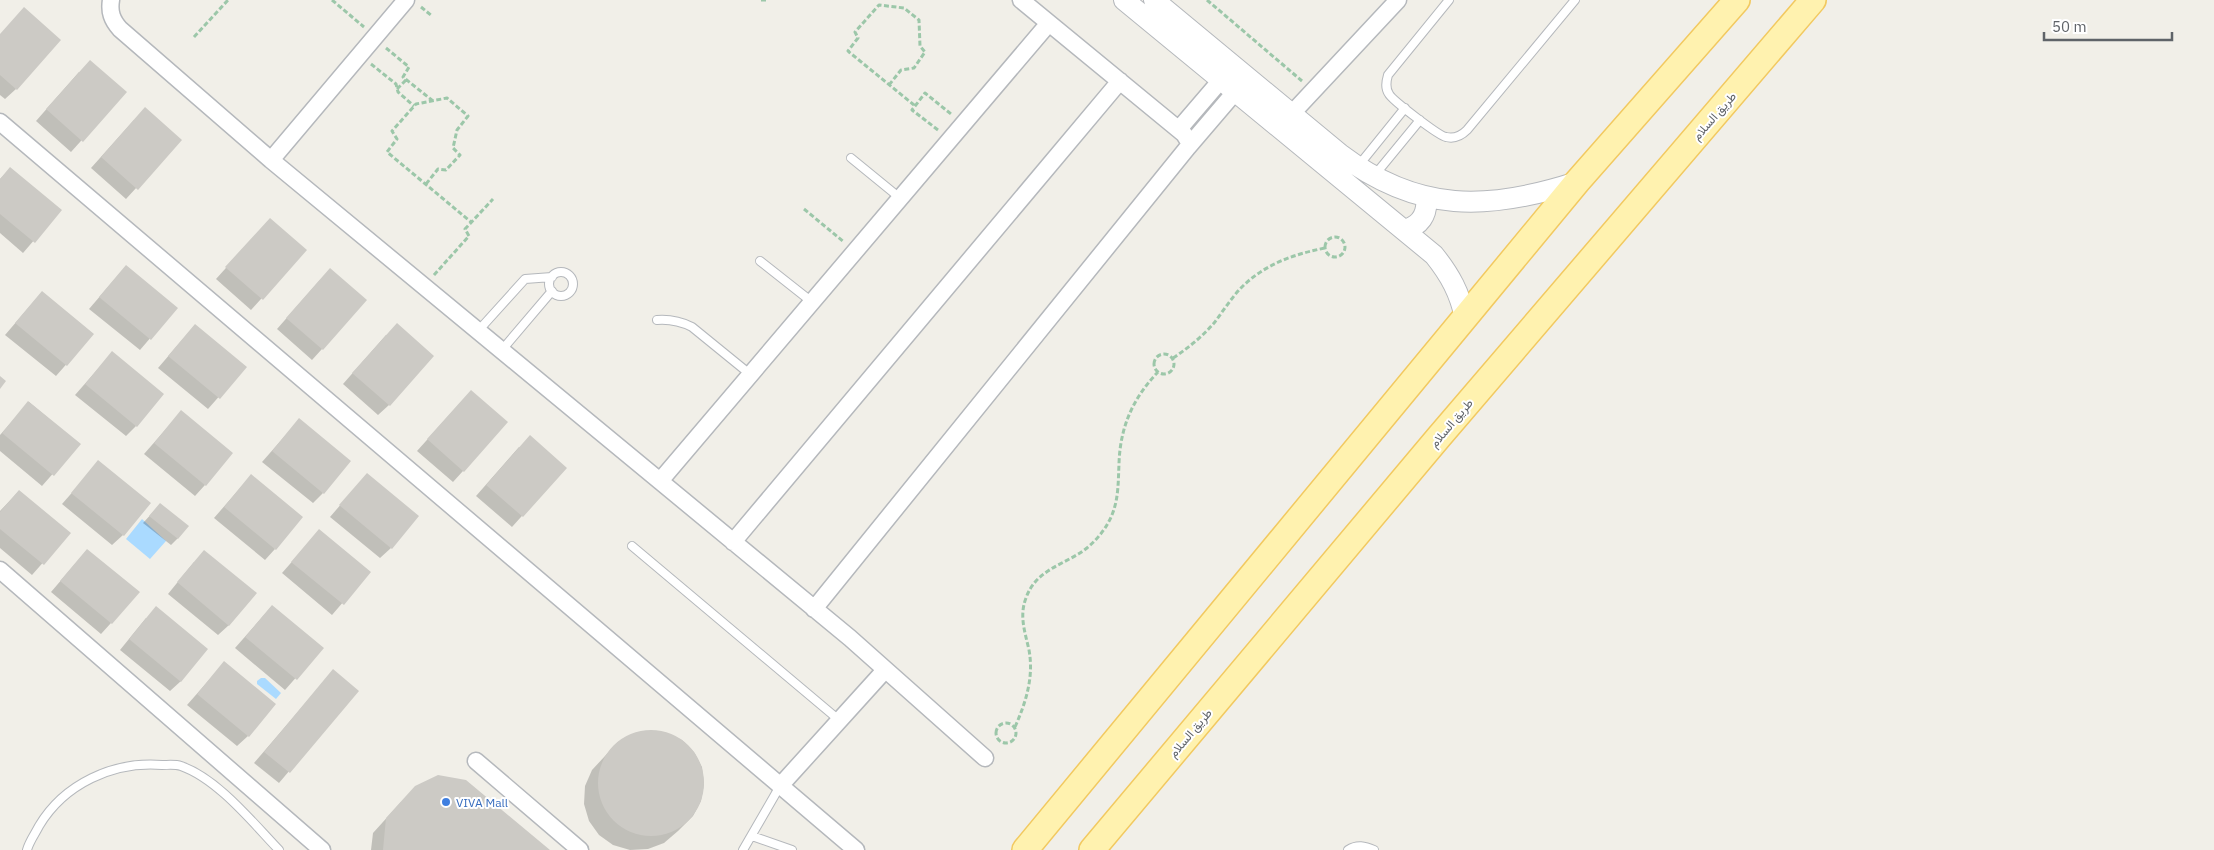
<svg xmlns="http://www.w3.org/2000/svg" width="2214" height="850" font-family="'IBM Plex Sans',Vazirmatn,sans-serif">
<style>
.water{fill:#aadaff}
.shadow{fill:#0003}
.building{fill:#cccac5}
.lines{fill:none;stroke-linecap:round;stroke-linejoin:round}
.service-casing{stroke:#b5b8bc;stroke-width:10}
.minor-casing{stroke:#b5b8bc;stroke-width:19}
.tertiary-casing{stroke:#b5b8bc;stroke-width:22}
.primary-casing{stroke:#f2c960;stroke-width:28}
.path{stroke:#9cc7a9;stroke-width:3;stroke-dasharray:5 2.5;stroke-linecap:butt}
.service{stroke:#fff;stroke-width:8}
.minor{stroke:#fff;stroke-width:16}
.tertiary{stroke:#fff;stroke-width:20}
.primary{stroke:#fff2af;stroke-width:25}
.shop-dot{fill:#3f7fe0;stroke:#fff;stroke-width:2}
.labels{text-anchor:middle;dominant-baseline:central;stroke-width:4;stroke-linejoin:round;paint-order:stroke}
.street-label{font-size:12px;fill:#5f6368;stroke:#fff}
.shop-label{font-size:12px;fill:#366cbe;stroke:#fff;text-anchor:start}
</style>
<rect width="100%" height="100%" fill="#f1efe8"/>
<path class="water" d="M142 519 166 541 150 559 126 539Z
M261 678H265L281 693 276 699 257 684V681Z"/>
<path class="shadow" d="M0 34 16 89 5 99 0 95Z
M79 72 125 92 71 152 36 121Z
M134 120 180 140 126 199 91 168Z
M10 169 60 210 23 253 0 233V179Z
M270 219 305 250 251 310 216 279Z
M126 266 176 308 140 350 89 309Z
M320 280 322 349 312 360 277 329Z
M42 292 93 334 56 376 5 335Z
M195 325 245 367 208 409 158 368Z
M386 335 389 405 378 415 343 384Z
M112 353 136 426 126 436 75 395Z
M29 402 79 444 42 486 0 451V435Z
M461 402 463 471 453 482 417 451Z
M181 412 205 485 195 496 144 454Z
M299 420 323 493 313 503 262 462Z
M519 447 565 468 512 527 476 496Z
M99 462 123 535 112 545 62 504Z
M367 474 391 548 380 558 330 517Z
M241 487 275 549 265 560 214 518Z
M19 491 69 533 32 575 0 548V511Z
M154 511 178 538 171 545 143 523Z
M319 531 369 572 332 615 282 573Z
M87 550 111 623 101 634 51 592Z
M194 562 229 625 218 635 168 594Z
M272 606 322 648 285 690 235 648Z
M146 618 181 681 170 691 120 650Z
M224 663 248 736 237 746 187 705Z
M333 671 357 691 279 783 254 763Z
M649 731 666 733 682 740 694 752 702 767 704 784 701 801 693 816 678 831 664 843 648 849 630 850 613 845 599 835 589 821 584 804 585 786 592 770 618 742 633 734Z
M401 802 548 850H371L373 833Z"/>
<path class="building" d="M24 7 61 40 17 90 0 75V34Z
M90 60 127 92 83 142 46 109Z
M145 107 182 140 138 190 101 157Z
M10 167 62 210 35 243 0 214V179Z
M270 218 307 250 263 300 225 267Z
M126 265 178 308 151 340 99 297Z
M330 268 367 300 323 350 286 318Z
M42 291 94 334 67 366 15 323Z
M397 323 434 356 390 406 352 373Z
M195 324 247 367 220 399 168 356Z
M112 351 164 394 137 427 85 384Z
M0 376 6 381 0 389Z
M471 390 508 422 464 472 427 439Z
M28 401 81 444 54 476 2 433Z
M181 410 233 453 206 486 154 443Z
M299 418 351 461 324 494 272 451Z
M530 435 567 468 523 517 486 485Z
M98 460 151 503 124 536 71 493Z
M367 473 419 516 392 549 339 505Z
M251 474 303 517 276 550 224 507Z
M19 490 71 533 44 565 0 529V512Z
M160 503 189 526 178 539 149 516Z
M319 529 371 572 344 605 291 562Z
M87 549 140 592 112 624 60 581Z
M204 550 257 593 229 626 177 582Z
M272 605 324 648 297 680 245 637Z
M156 606 208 649 181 682 129 639Z
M224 661 276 704 249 737 197 694Z
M333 669 359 691 290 773 264 752Z
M598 783a53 53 0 1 1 106 0a53 53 0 1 1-106 0Z
M438 775 466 780 550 850H383L386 818 415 786Z"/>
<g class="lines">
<g class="service-casing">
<path id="service" d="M1449 0 1388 75C1386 82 1385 88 1389 94 1392 100 1439 136 1446 137 1454 139 1461 136 1467 130L1575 0
M851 158 900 198
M1359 165 1405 108
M1374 176 1420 120
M760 261 812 302
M549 284a12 12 0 1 1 24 0a12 12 0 1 1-24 0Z
M657 320C670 319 680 321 692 327L751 375
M478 331 525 279 552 277
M501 351 552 291
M632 546 839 720
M752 836 792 850
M27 850C29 842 35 834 39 826 64 784 113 761 162 765 168 765 175 764 181 766 218 779 253 823 279 850
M743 850 780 786
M1348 850C1357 844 1365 846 1374 850"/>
</g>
<g class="minor-casing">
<path id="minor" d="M111 0C109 12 112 20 120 29L271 160 850 638 985 758
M0 122 856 850
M1283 123 1398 0
M1179 129 1221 80
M1188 147 1235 92
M271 160 406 0
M660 481 1049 23
M733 542 1120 81
M0 570 322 850
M814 609 1188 147 1189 142 1184 134 1021 0
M476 761 580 850
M780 786 885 670"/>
</g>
<g class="tertiary-casing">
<path id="tertiary" d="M1124 0 1434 255C1450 275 1460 293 1465 318
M1154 0 1340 154C1418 213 1488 211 1577 182
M1404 230C1420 226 1428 215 1426 198"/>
</g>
<g class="primary-casing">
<path id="primary" d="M1025 850 1577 182 1737 0
M1092 850 1438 438 1813 0"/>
</g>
<path class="path" d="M332 0 364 27
M761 0H766
M1207 0 1302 81
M421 7 432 16
M194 37 228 0
M386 48 409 67 403 77 433 101
M371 64 396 84 398 92 414 106
M889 85 901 70 914 68 925 52 920 46 919 20 904 8 879 5 855 32 858 38 848 51 849 52 914 105
M397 89 406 80
M938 130 912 110 925 93 951 114
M426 184 438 169 446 170 460 155 453 148 457 130 468 116 447 98 416 104 392 131 397 139 387 152 471 222
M804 209 844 242
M1325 247a10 10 0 1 1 20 0a10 10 0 1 1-20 0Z
M434 275 469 236 465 229 493 199
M1154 364a10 10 0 1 1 20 0a10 10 0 1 1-20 0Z
M1173 358C1188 348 1202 337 1214 323 1224 310 1233 295 1245 284 1268 263 1295 254 1325 248
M996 733a10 10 0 1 1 20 0a10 10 0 1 1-20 0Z
M1015 727C1026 702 1034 677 1029 650 1025 632 1019 616 1026 598 1035 572 1059 566 1080 553 1091 546 1102 534 1108 523 1119 504 1118 484 1119 464 1120 427 1133 398 1158 372"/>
<use href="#service" class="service"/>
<use href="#minor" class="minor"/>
<use href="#tertiary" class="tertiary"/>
<use href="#primary" class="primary"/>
</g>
<circle class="shop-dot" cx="446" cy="802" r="5"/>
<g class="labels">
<g class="street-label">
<text transform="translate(1714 116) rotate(-49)">طريق السلام</text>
<text transform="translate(1451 423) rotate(-50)">طريق السلام</text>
<text transform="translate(1190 733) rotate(-50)">طريق السلام</text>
</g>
<g class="shop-label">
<text x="456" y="802">VIVA Mall</text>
</g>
</g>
<path d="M2044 32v8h128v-8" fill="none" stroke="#5f6368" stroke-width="2.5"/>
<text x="2052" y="32" font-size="15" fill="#5f6368" stroke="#ffffff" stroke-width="4" paint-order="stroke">50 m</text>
</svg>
